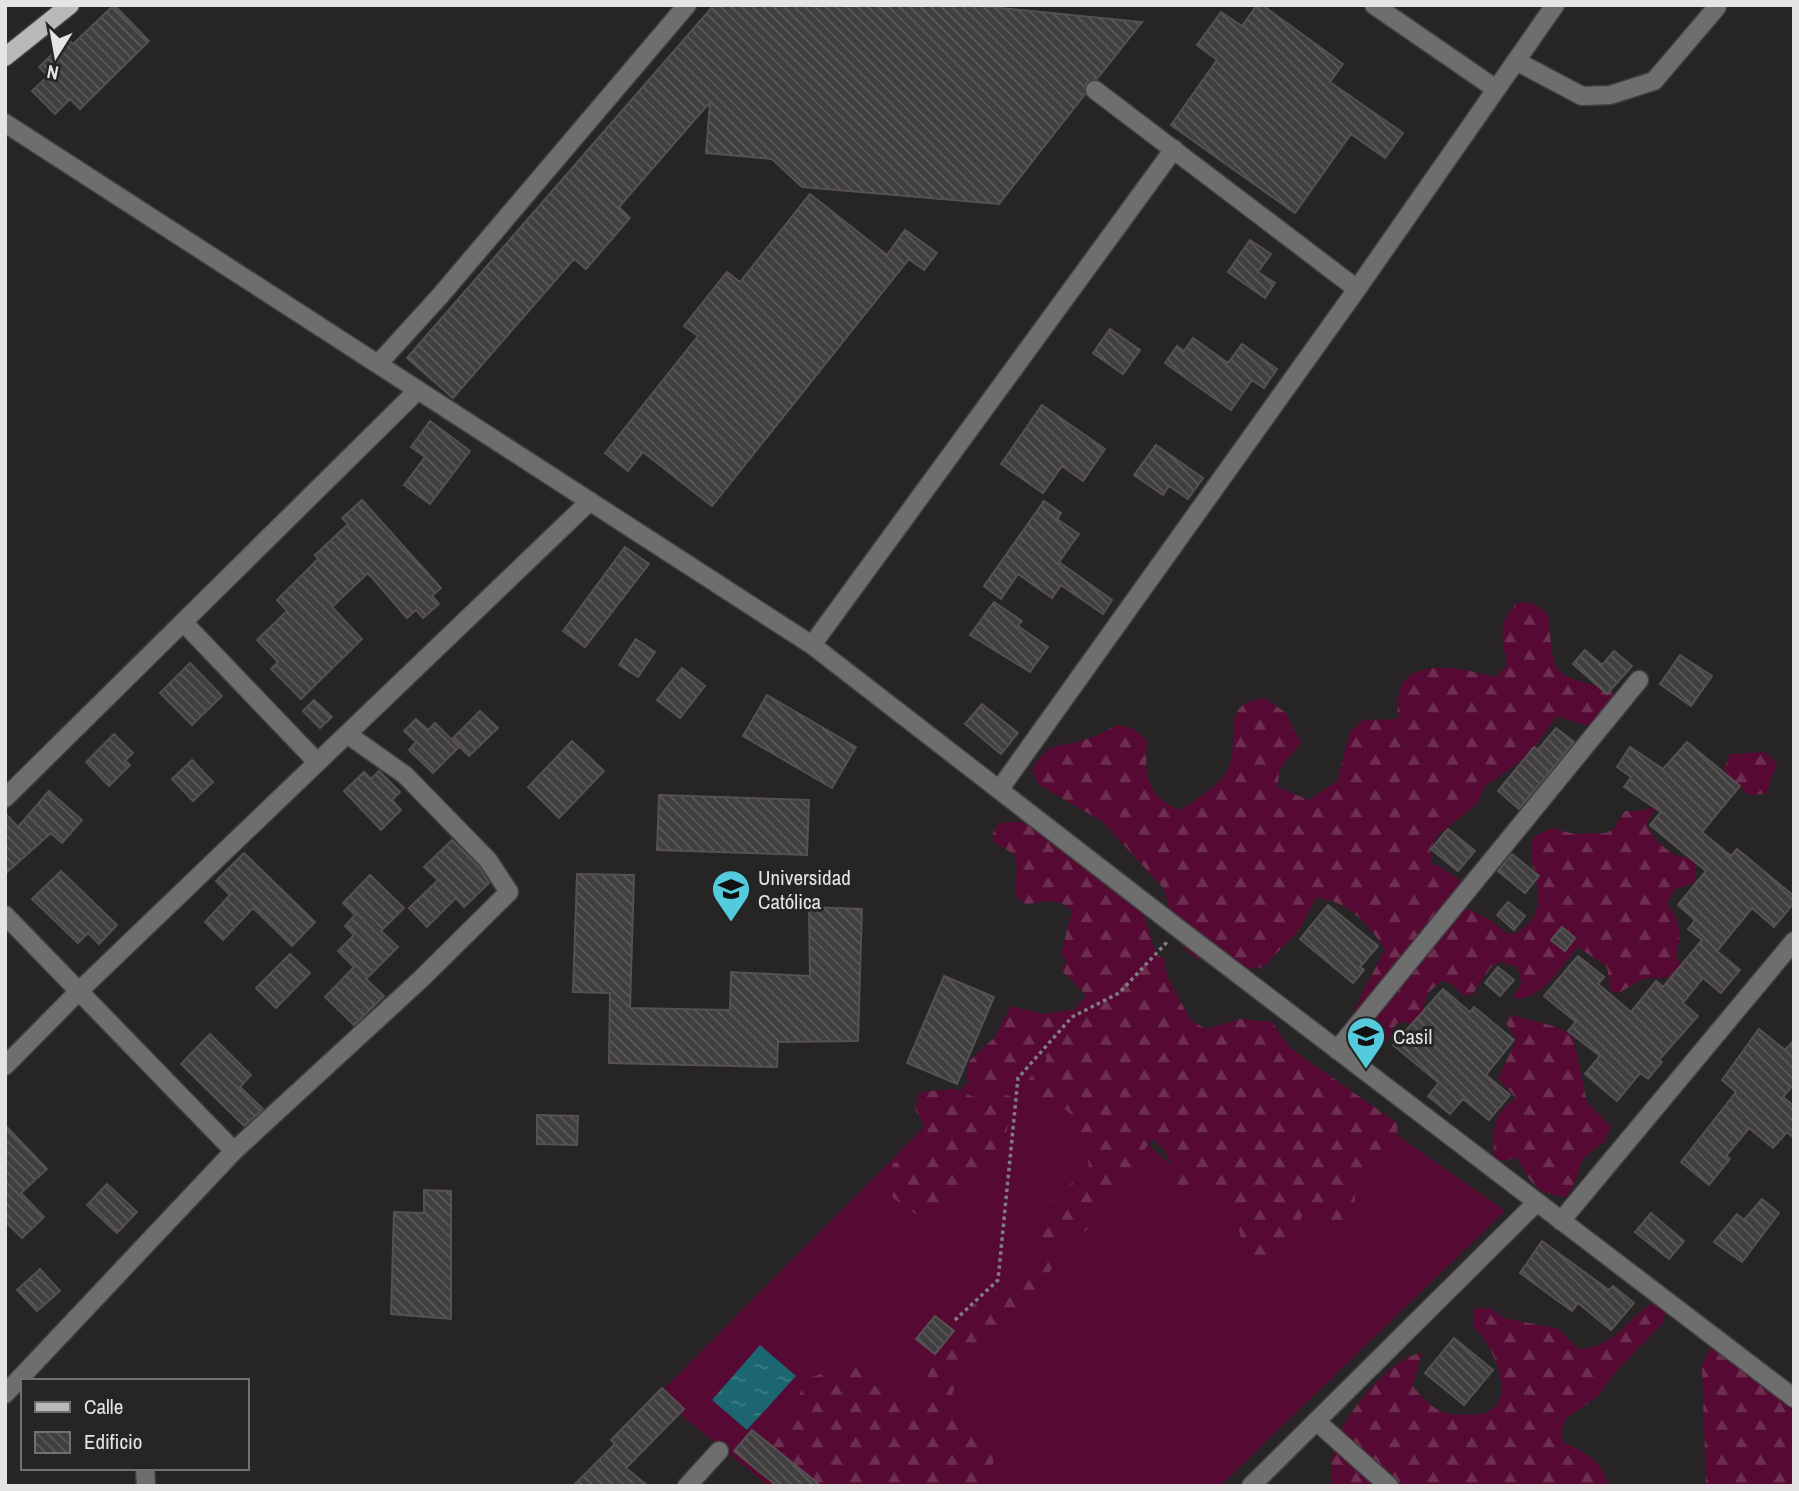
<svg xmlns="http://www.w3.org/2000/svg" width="1799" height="1491" font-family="'Archivo Narrow',sans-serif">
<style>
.grass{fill:#560a33}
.forest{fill:url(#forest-firs)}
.water{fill:url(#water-ripples)}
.building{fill:url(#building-back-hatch);stroke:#555152;stroke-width:2}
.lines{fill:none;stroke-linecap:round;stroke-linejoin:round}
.minor-casing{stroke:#413f40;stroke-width:21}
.major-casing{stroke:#413f40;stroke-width:21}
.path{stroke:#7f7d7e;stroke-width:3.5;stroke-dasharray:3.5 3.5;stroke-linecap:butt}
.minor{stroke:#6f6e6e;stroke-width:18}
.major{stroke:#bbb8b9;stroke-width:18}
.labels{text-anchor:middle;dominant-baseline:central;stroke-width:6;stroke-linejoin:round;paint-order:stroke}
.poi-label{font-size:21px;fill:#e5e3e3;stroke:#262425;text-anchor:start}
</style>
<defs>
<pattern id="forest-firs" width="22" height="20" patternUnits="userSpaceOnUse" patternTransform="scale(1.75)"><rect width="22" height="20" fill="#560a33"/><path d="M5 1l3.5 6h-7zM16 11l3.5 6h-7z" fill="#6e2e50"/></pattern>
<pattern id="water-ripples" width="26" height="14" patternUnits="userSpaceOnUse" patternTransform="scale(1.75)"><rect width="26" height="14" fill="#1b6671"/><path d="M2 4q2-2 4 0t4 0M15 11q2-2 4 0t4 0" fill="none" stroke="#3c7c85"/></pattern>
<pattern id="building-back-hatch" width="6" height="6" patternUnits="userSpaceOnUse" patternTransform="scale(1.75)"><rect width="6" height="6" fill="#413e3f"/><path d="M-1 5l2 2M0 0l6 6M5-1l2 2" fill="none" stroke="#5c5a5b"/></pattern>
</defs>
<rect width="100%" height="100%" fill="#262425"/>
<path class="grass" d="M1021 1029 1177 1171 1363 1111 1505 1211 1220 1486H769L657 1396Z"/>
<path class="forest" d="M1518 602 1534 604 1548 614C1555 679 1548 673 1612 690L1616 706 1590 727 1557 716 1527 757 1484 787 1478 803 1438 835 1430 849 1433 866 1437 865 1470 887 1466 908 1489 919 1507 934 1516 933C1563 906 1518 862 1535 836L1551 828 1575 834 1606 833 1613 829 1625 811H1642L1653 806 1655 810 1646 824C1654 841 1672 859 1692 858L1696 866 1694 883 1676 889 1667 903C1682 923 1681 935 1676 958L1682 964 1678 977 1642 979 1619 993 1611 992 1607 967 1578 947C1561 966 1541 1003 1513 998L1521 983 1517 967 1500 962 1491 967 1472 995H1463L1450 983 1441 981 1428 993 1423 1009 1429 1015 1423 1028 1406 1022 1397 1023 1384 1045 1376 1050C1358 1045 1360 1025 1354 1010L1385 949C1367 923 1349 901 1316 898L1300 929 1263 967 1247 969 1234 958 1199 960 1185 950 1176 934 1164 889 1103 822 1039 785 1032 770C1048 740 1060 748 1087 739 1098 736 1108 729 1118 725L1134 729 1147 740C1145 773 1144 796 1180 810 1197 798 1222 786 1229 766 1241 735 1218 705 1264 698L1285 712 1301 743 1279 770 1278 787 1308 800 1337 781 1350 732 1363 720 1397 719C1398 710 1397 694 1401 686 1418 655 1471 672 1496 677L1507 665C1502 636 1496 625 1518 602Z
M1765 752 1777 763 1766 794 1748 795 1723 770 1730 754Z
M1005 822H1032L1066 853 1143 911 1156 954 1164 959 1167 976 1191 1021 1207 1029 1239 1019 1272 1022 1290 1048 1397 1123 1398 1140 1355 1194V1228L1344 1242 1326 1243 1324 1208 1306 1206C1292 1237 1291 1264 1251 1260L1243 1245 1229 1194 1178 1185 1165 1151 1152 1139 1092 1225 1078 1237 1045 1240 1031 1229 1040 1214 1089 1166C1087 1147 1076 1137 1076 1118L1062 1107 1045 1112 1022 1086 1046 1061V1045L996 1089 978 1092 966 1078 969 1061 994 1038 1011 1006 1043 1014 1075 1009 1086 995 1061 970 1067 963 1061 953 1072 912C1059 895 1043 903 1026 904L1017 898C1014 883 1019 869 1015 855L993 841C992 830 995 825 1005 822Z
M1512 1015C1533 1022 1557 1023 1573 1037L1587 1102 1611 1127 1604 1143C1571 1160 1585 1173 1566 1197 1535 1194 1531 1183 1517 1158L1494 1162C1494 1132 1489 1116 1516 1098L1498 1079 1516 1040 1506 1023Z
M954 1089 985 1101 1000 1092 1016 1099 997 1164 967 1179 941 1222 924 1220 893 1198 890 1180 893 1163 925 1157 932 1140 915 1109 920 1092Z
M1042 1253 1053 1267C1047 1276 1042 1286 1036 1294 1004 1335 947 1360 950 1418L994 1438 993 1471 1000 1486H848L845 1464 826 1486H804L759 1449 792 1413 806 1379 855 1362C875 1384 887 1409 920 1397L932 1365 972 1307Z
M1659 1301 1667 1305 1663 1323 1618 1369 1597 1397 1566 1418 1561 1435 1564 1443C1586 1452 1603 1461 1608 1486H1331C1331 1471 1331 1456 1336 1442 1346 1413 1390 1357 1422 1353L1413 1386C1421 1397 1432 1409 1446 1413 1452 1415 1461 1414 1468 1415 1503 1416 1507 1391 1496 1363 1491 1349 1485 1337 1473 1327V1309L1490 1308 1504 1318 1559 1329 1578 1349C1621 1347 1628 1312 1659 1301Z
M1710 1349C1720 1350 1733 1348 1743 1351 1765 1357 1774 1383 1794 1393V1486H1706L1702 1365Z"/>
<path class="water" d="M760 1345 796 1376 747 1430 712 1400Z"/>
<path class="building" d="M114 5 149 41 80 109 70 99 55 114 32 91 48 76 39 67 68 39 73 44Z
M714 5H971L1142 22 1097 79 1086 83 1085 94 999 204 802 187 772 159 706 153 710 102 619 207 630 218 586 269 574 259 453 398 407 358Z
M1257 5H1262L1343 64 1330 82 1403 133 1385 158 1351 134 1295 213 1171 125 1217 60 1197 45 1221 12 1242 26Z
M810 194 887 255 905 230 937 253 924 270 909 259 712 506 643 452 628 471 605 453 698 336 684 326 727 272 740 282Z
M1250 240 1271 254 1258 272 1275 283 1265 298 1228 272Z
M1110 329 1140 350 1123 374 1093 353Z
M1193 338 1228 363 1242 344 1277 369 1264 388 1252 380 1231 410 1165 363 1177 346 1184 351Z
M1042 405 1105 449 1083 481 1062 466 1043 493 1001 464Z
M430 421 470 451 430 504 404 485 425 457 411 447Z
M1156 445 1203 478 1188 499 1169 486 1163 495 1134 475Z
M362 500 441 588 432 596 439 604 423 618 416 610 407 618 368 573 332 607 362 639 301 699 271 669 278 662 257 640 287 611 277 600 318 559 315 555 348 524 342 518Z
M1044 501 1061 513 1057 519 1079 534 1059 562 1112 600 1103 614 1061 585 1052 598 1018 574 1001 599 984 586Z
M625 547 649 564 585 647 563 631Z
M994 602 1022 621 1018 626 1048 647 1030 672 970 635Z
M636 639 655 652 638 677 619 665Z
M1585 650 1602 665 1614 651 1632 666 1607 694 1573 664Z
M1680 655 1712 676 1691 706 1660 684Z
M190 663 222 696 192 725 160 693Z
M682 668 705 686 680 718 657 700Z
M767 695 856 747 832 788 743 736Z
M314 700 332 717 320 728 303 711Z
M982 704 1018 733 1001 754 965 724Z
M480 711 498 728 469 756 452 739Z
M416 719 428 730 435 723 459 747 433 773 409 750 416 742 404 731Z
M1556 728 1574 742 1519 809 1498 791 1534 747 1538 750Z
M114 734 133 753 125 761 130 765 109 786 86 762Z
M572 741 604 771 559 818 528 787Z
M1687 742 1740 786 1702 832 1731 856 1737 849 1794 896V903L1774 927 1752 908 1717 951 1740 970 1721 993 1703 978 1683 1003 1698 1016 1659 1060 1662 1062 1648 1079 1640 1073 1617 1101 1585 1074 1600 1056 1568 1031 1576 1022 1544 996 1578 956 1604 977 1598 984 1631 1012 1656 981 1663 987 1702 940 1688 929 1695 920 1678 905 1706 871 1650 825 1661 812 1624 787 1631 777 1617 767 1630 747 1663 769Z
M192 760 213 782 193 801 172 779Z
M379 771 400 792 392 800 401 810 381 830 344 791 364 772 371 779Z
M49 791 82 820 62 843 51 833 5 874V813L18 827Z
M659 795 809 800 807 855 657 850Z
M1448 829 1475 851 1458 871 1431 849Z
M452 840 480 868 489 883 464 907 456 898 427 927 409 908 438 880 424 867Z
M244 853 315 922 292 946 253 908 223 940 205 922 230 895 216 881Z
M1512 854 1539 876 1525 893 1498 871Z
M61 871 117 925 99 944 88 933 78 943 32 899Z
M577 874 634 875 630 1008 730 1010 731 972 810 976 809 907 862 909 858 1041 778 1042 777 1067 609 1063 610 993 573 992Z
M370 875 404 908 381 931 398 947 366 979 384 996 354 1025 325 997 354 967 338 951 354 935 345 926 355 915 343 903Z
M1508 902 1525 916 1514 930 1497 915Z
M1328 905 1378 946 1360 967 1364 970 1353 983 1300 939Z
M1562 927 1575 938 1565 951 1551 940Z
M290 954 310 973 276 1008 256 988Z
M1498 967 1514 980 1500 996 1485 983Z
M944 976 994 997 957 1084 907 1063Z
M1443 989 1470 1012 1474 1007 1514 1040 1486 1075 1510 1095 1489 1120 1463 1099 1450 1114 1428 1096 1439 1083 1393 1045Z
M1759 1029 1785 1050 1794 1040V1084L1783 1097 1794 1106V1138L1787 1132 1773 1148 1749 1128 1726 1156 1730 1159 1709 1185 1681 1162 1736 1092 1722 1080Z
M210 1034 251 1075 240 1087 263 1109 244 1126 181 1064Z
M537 1115 578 1116 577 1145 537 1144Z
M5 1125 47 1169 21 1193 44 1217 22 1238 5 1221Z
M107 1184 137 1212 117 1233 87 1205Z
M424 1190 451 1191V1319L391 1314 394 1212 424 1213Z
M1762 1199 1779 1213 1742 1262 1714 1242 1737 1214 1744 1220Z
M1651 1213 1684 1241 1669 1259 1635 1232Z
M1542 1241 1609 1290 1613 1286 1634 1303 1611 1330 1578 1303 1572 1311 1520 1273Z
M40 1269 60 1291 37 1311 17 1290Z
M935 1316 954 1331 935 1354 916 1339Z
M1454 1338 1493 1370 1464 1405 1425 1373Z
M662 1388 684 1409 626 1468 648 1486H573L615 1444 611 1440Z
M752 1430 821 1486H777L734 1451Z"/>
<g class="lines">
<g class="minor-casing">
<path id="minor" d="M1374 5 1496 89
M1516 61 1582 96 1610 95 1654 81 1717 7
M1095 90 1357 289
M5 123 812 645 1179 929 1794 1398
M378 364 440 296 687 5
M185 624 317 762
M812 645 1174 149
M999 790 1357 289 1555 5
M5 798 418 390
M5 915 234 1151
M1337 1050 1639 680
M5 1066 78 992 590 501
M1561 1221 1794 941
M5 1394 234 1151 421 979 509 892 488 860 405 775 347 734
M1316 1421 1389 1486
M145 1468 146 1486
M687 1486 719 1451
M1251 1486 1536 1203"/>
</g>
<g class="major-casing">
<path id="major" d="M5 57 70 5"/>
</g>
<path class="path" d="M955 1320 998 1280 1018 1078 1072 1017 1119 993 1168 941"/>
<use href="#minor" class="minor"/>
<use href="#major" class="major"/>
</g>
<defs>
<g id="school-pin" transform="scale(2.0125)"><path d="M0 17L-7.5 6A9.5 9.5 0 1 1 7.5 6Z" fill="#54cadd" stroke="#262425"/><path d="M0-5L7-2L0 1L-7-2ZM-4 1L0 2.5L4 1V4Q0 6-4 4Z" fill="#111"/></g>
</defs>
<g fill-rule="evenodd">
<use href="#school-pin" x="731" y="889"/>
<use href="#school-pin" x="1366" y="1036"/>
</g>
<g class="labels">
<g class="poi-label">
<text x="758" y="877">Universidad<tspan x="758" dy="24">Católica</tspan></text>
<text x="1393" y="1036">Casil</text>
</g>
</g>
<rect width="1799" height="1491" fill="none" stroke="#e5e3e3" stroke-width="14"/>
<rect x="21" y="1379" width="228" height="91" fill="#262425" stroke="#727071" stroke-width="2"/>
<rect x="35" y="1402" width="35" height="10" fill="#bbb8b9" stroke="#727071" stroke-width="2"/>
<text x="84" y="1414" font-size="21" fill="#e5e3e3">Calle</text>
<rect x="35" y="1432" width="35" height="21" fill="url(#building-back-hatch)" stroke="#727071" stroke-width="2"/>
<text x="84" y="1449" font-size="21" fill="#e5e3e3">Edificio</text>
<g transform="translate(56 56) rotate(191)" stroke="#262425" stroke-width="5" paint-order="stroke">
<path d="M0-5L12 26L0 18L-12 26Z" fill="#e5e3e3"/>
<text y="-10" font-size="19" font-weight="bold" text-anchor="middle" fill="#e5e3e3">N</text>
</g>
</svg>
